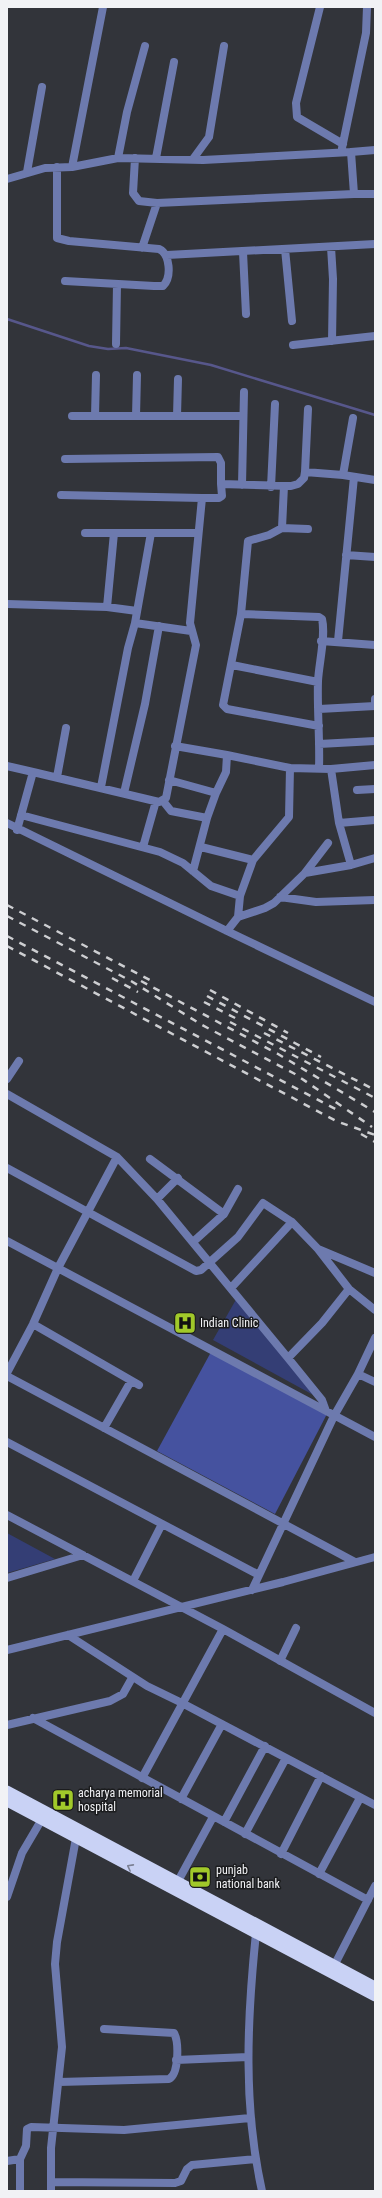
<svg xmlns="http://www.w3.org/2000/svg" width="382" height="2198" font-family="'Roboto Condensed',sans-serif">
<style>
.green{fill:#343e75}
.forest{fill:#45529f}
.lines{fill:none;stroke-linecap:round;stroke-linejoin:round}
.stream{stroke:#57578b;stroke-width:2.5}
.minor{stroke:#6d7aae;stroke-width:8}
.trunk{stroke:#c9d2f5;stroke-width:11}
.rail{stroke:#cdced1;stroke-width:2.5;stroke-dasharray:7 7;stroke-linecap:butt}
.oneway{stroke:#7b8094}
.labels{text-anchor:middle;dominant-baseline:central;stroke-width:3;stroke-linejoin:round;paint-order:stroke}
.poi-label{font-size:12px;fill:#f1f2f5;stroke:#1b1c1e;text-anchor:start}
</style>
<rect width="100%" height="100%" fill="#32343a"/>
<path class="green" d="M238 1296 328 1403 213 1340Z
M7 1533 55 1559 7 1573Z"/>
<path class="forest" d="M211 1352 328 1412 275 1514 157 1451Z"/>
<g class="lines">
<path class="stream" d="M7 319 89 346 108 349 126 348 211 365 375 415"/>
<path class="minor" d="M320 7 296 103 297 117 343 144
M342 148 366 33 367 7
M375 150 351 152 354 194H375
M118 158 127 112 145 46
M135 158 133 193 139 201 157 203 354 194
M156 158 174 62
M193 159 209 137 224 46
M57 167V238L69 241 159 249C170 254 172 277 163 286H154L65 281
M72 167 103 7
M27 172 42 87
M7 179 45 168 72 167 118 158 203 160 351 152
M331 247 333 279 332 341
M142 248 157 203
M285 249 292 321
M243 252 246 314
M167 255 375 244
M116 344 117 284
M293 345 375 336
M72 416H243
M95 416 96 375
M136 416 137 375
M177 416 178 379
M65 459 218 457 221 463V484
M305 472 308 409
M343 475 353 418
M242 485 244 392
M271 487 275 404
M61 495 202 498
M282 528 284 486
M85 533H151
M346 555 375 557
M7 604 107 607 137 611
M107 607 114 533
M241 614 248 541 269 535 282 528 308 529
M135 623 151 533H198
M321 641 375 645
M338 641 354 477
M232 665 318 682
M319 709 375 706V699
M319 744 375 741
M175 746 227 755
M7 766 33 772
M319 768C320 739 317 709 318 681 319 663 326 635 322 619L319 617 241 614 223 705 227 709 319 726
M57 777 66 728
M169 780 216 793 226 772 227 755 290 768
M101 787 128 648 135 623 191 631
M357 790 375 789
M124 793 145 704 159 626
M163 801 171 811 207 818
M21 815 160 852 183 863 211 886 240 896
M7 823 227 931
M339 823 375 820
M17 830 33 772 159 802 166 798 196 645 190 623 202 498H219L222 496 221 484 291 486 298 484 304 478 305 472 343 475 375 480
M143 847 156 801
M201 847 253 860
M375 858 351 865 305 873 274 903 265 908 238 917 227 931 375 1002
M351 865 339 823 331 769 375 765
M193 871 207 818 216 793
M305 873 328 843
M280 897 316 902 375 900
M238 917 240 896 253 860 289 817 290 768 331 769
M7 1079 19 1061
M7 1094 117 1157 157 1199 288 1358 322 1400 326 1411
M150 1159 224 1214
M7 1168 196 1271 201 1270 238 1237 263 1203 292 1222 318 1249 375 1273
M157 1199 178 1178
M7 1241 375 1437
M193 1242 224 1214 238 1189
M318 1249 349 1289 375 1310
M231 1288 292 1222
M33 1324 139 1385
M288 1358 322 1323 349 1289
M7 1373 33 1324 58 1268 117 1157
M358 1374 375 1382
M7 1376 355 1562
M104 1428 131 1381
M7 1442 259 1575
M7 1515 223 1629 375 1713
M7 1578 83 1555
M133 1581 162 1524
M252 1590 334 1416 358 1374 375 1338
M68 1635 147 1686 182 1703 375 1805
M7 1650 283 1582 375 1557
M280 1661 296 1628
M33 1718 368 1900
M7 1725 110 1701 123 1694 132 1678
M142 1778 223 1629
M181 1799 222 1724
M224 1822 265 1746
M245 1834 286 1758
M281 1854 321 1776
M319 1874 360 1798
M177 1883 213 1817
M7 1897 22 1853 42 1819
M256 1933C247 2020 243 2106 262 2191
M334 1966 375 1886
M176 2060 248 2057
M59 2082 169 2079C179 2074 179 2042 174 2033L104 2029
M7 2161 20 2159
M51 2182 175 2183 181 2181 187 2169 192 2165 256 2159
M20 2191V2159L26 2146 27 2129 31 2127 124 2130 250 2118
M51 2191V2148L62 2047 55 1964 57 1942 76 1838"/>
<path class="trunk" d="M7 1791 375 1987
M7 1801 375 1996"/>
<path class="rail" d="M7 905 150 980
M7 916 131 981 202 1025 295 1074 372 1127
M7 936 341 1112
M7 946 336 1121 375 1135
M112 978 138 992
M141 981 278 1054 375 1112
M210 990 288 1033
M207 996 321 1057
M204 1002 239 1020
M230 1022 375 1098
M264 1033 375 1090
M361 1134 375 1142"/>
</g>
<defs><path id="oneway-chevron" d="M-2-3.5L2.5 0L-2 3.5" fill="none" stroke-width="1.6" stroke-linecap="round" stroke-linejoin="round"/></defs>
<use class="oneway" href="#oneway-chevron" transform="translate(130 1867) rotate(-152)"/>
<defs>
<g id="hospital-square" transform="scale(1.15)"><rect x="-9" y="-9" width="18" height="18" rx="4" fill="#a1c92a" stroke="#1b1c1e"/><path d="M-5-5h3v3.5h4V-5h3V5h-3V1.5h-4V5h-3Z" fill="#111"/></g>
<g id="bank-square" transform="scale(1.15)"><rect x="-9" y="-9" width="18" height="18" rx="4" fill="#a1c92a" stroke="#1b1c1e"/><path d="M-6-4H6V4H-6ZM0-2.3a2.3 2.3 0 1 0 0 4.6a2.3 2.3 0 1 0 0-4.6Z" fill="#111"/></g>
</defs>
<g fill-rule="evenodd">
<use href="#hospital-square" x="185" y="1323"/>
<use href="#hospital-square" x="63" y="1800"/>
<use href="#bank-square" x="200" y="1877"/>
</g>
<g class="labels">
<g class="poi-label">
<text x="200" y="1323">Indian Clinic</text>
<text x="78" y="1793">acharya memorial<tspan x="78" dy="14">hospital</tspan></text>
<text x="216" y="1870">punjab<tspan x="216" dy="14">national bank</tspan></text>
</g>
</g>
<rect width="382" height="2198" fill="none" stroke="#f1f2f5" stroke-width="16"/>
</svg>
